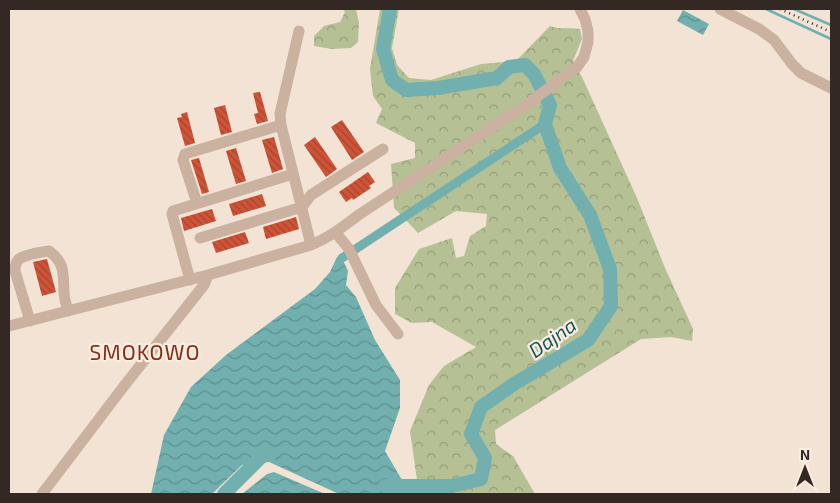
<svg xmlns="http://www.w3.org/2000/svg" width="840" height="503" font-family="'Exo 2',sans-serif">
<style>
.forest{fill:url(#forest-crowns)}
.water{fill:url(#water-waves)}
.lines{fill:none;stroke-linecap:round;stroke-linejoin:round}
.stream{stroke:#72b0b0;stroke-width:2.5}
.canal{stroke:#72b0b0;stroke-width:9}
.river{stroke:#72b0b0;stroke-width:14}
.building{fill:url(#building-back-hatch)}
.minor{stroke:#cab1a0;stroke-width:11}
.rail{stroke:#342824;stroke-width:2.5;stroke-dasharray:1 4;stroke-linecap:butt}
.labels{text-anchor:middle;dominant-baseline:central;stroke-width:4.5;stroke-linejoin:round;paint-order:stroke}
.water-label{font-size:20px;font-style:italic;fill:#185657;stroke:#faede1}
.quarter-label{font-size:21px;letter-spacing:1px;fill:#872d18;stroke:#faede1}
</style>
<defs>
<pattern id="forest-crowns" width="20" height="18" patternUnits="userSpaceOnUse" patternTransform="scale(1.25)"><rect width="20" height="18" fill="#b5c194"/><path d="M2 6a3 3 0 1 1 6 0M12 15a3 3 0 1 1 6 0" fill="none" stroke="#949d79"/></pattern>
<pattern id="water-waves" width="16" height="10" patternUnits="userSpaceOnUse" patternTransform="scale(1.25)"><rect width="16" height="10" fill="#72b0b0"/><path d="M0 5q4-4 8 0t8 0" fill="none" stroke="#5e8f8f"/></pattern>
<pattern id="building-back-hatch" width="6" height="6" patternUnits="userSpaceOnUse" patternTransform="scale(1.25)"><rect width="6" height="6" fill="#ce5337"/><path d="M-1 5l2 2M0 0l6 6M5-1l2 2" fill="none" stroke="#a8452e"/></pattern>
</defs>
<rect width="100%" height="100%" fill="#f2e3d5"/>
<path class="forest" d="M343 9H356L359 23 358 42 351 48 332 49 314 46V36L324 26 340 22 345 12Z
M380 9H399L392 48 397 65 409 78 431 80 481 64 516 61 550 26C561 30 569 27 580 29L582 39 573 61 582 77 637 198 665 268 693 329 692 341 671 337 641 339 495 430 496 444 513 456 535 494H419L410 431 429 385 444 366 476 347 432 322 412 323 395 314V288L419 249 452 238 456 258 464 256 470 236 486 226 487 214 456 211 418 233 403 217 394 208 391 164 415 158V143L376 123 382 109 373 96 370 69Z"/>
<path class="water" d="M683 10 709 24 703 35 677 21Z
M340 254 348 271 346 285 356 297 375 340 400 380V408L385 451 402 480 404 494H339L269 462 242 465 212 494H151L164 435 191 387 226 355 315 289 330 272 336 259Z
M274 472 325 494H242L267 474Z"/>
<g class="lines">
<path class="stream" d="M766 9 831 39
M794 9 831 25"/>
<path class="canal" d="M342 258 545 124"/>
<path class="river" d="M385 486H452L481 479 485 458 471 434 481 407 514 384 588 340 611 306 610 269 590 215 560 168 545 124 550 105 534 74 525 65 509 67 497 78 438 88 406 90 392 80 383 49 390 9
M224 494 264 454 269 455"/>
</g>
<path class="building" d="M260 92 268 121 257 124 254 114 258 113 253 93Z
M225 105 232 132 221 135 214 108Z
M187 112 195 143 185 146 177 118 182 117 181 114Z
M342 120 364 152 352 160 331 127Z
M274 137 283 169 272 173 262 140Z
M315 137 337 169 326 177 304 145Z
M236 148 246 181 236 184 226 151Z
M199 158 209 192 202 194 191 160Z
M368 172 375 182 369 186 371 188 353 200 352 198 346 202 339 192Z
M262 194 266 206 233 216 229 204Z
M212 209 216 221 184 231 181 218Z
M296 217 299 229 266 239 263 227Z
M245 232 249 243 216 253 212 242Z
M47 259 56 292 42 296 33 262Z"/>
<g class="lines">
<path class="minor" d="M720 9 759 29 774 40 792 64 801 73 831 88
M299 31 280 114 281 125 311 245
M197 203 183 160 185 154 281 125
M336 233 349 249 376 305 398 334
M200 238 302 207 311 195 383 149
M190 280 172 214 173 211 293 174
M30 321 15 271C15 266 16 262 19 259 25 255 42 252 49 251 65 263 63 272 64 291 64 298 66 304 68 311
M9 326 208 275
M42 494 124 386 204 285 208 275 311 245C332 236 342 227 360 214L529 103 577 67 584 57 588 42V31L585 19 580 9"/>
<path class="rail" d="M780 9 831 32"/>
</g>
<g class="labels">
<g class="water-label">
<text transform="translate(552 337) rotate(-35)">Dajna</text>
</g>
<g class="quarter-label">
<text x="145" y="351">SMOKOWO</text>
</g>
</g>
<rect width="840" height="503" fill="none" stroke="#342824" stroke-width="20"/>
<g transform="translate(805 468)" stroke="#faede1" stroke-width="4" paint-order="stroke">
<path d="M0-4L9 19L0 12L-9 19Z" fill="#342824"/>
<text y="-8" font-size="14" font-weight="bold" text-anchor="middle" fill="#342824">N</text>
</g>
</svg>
